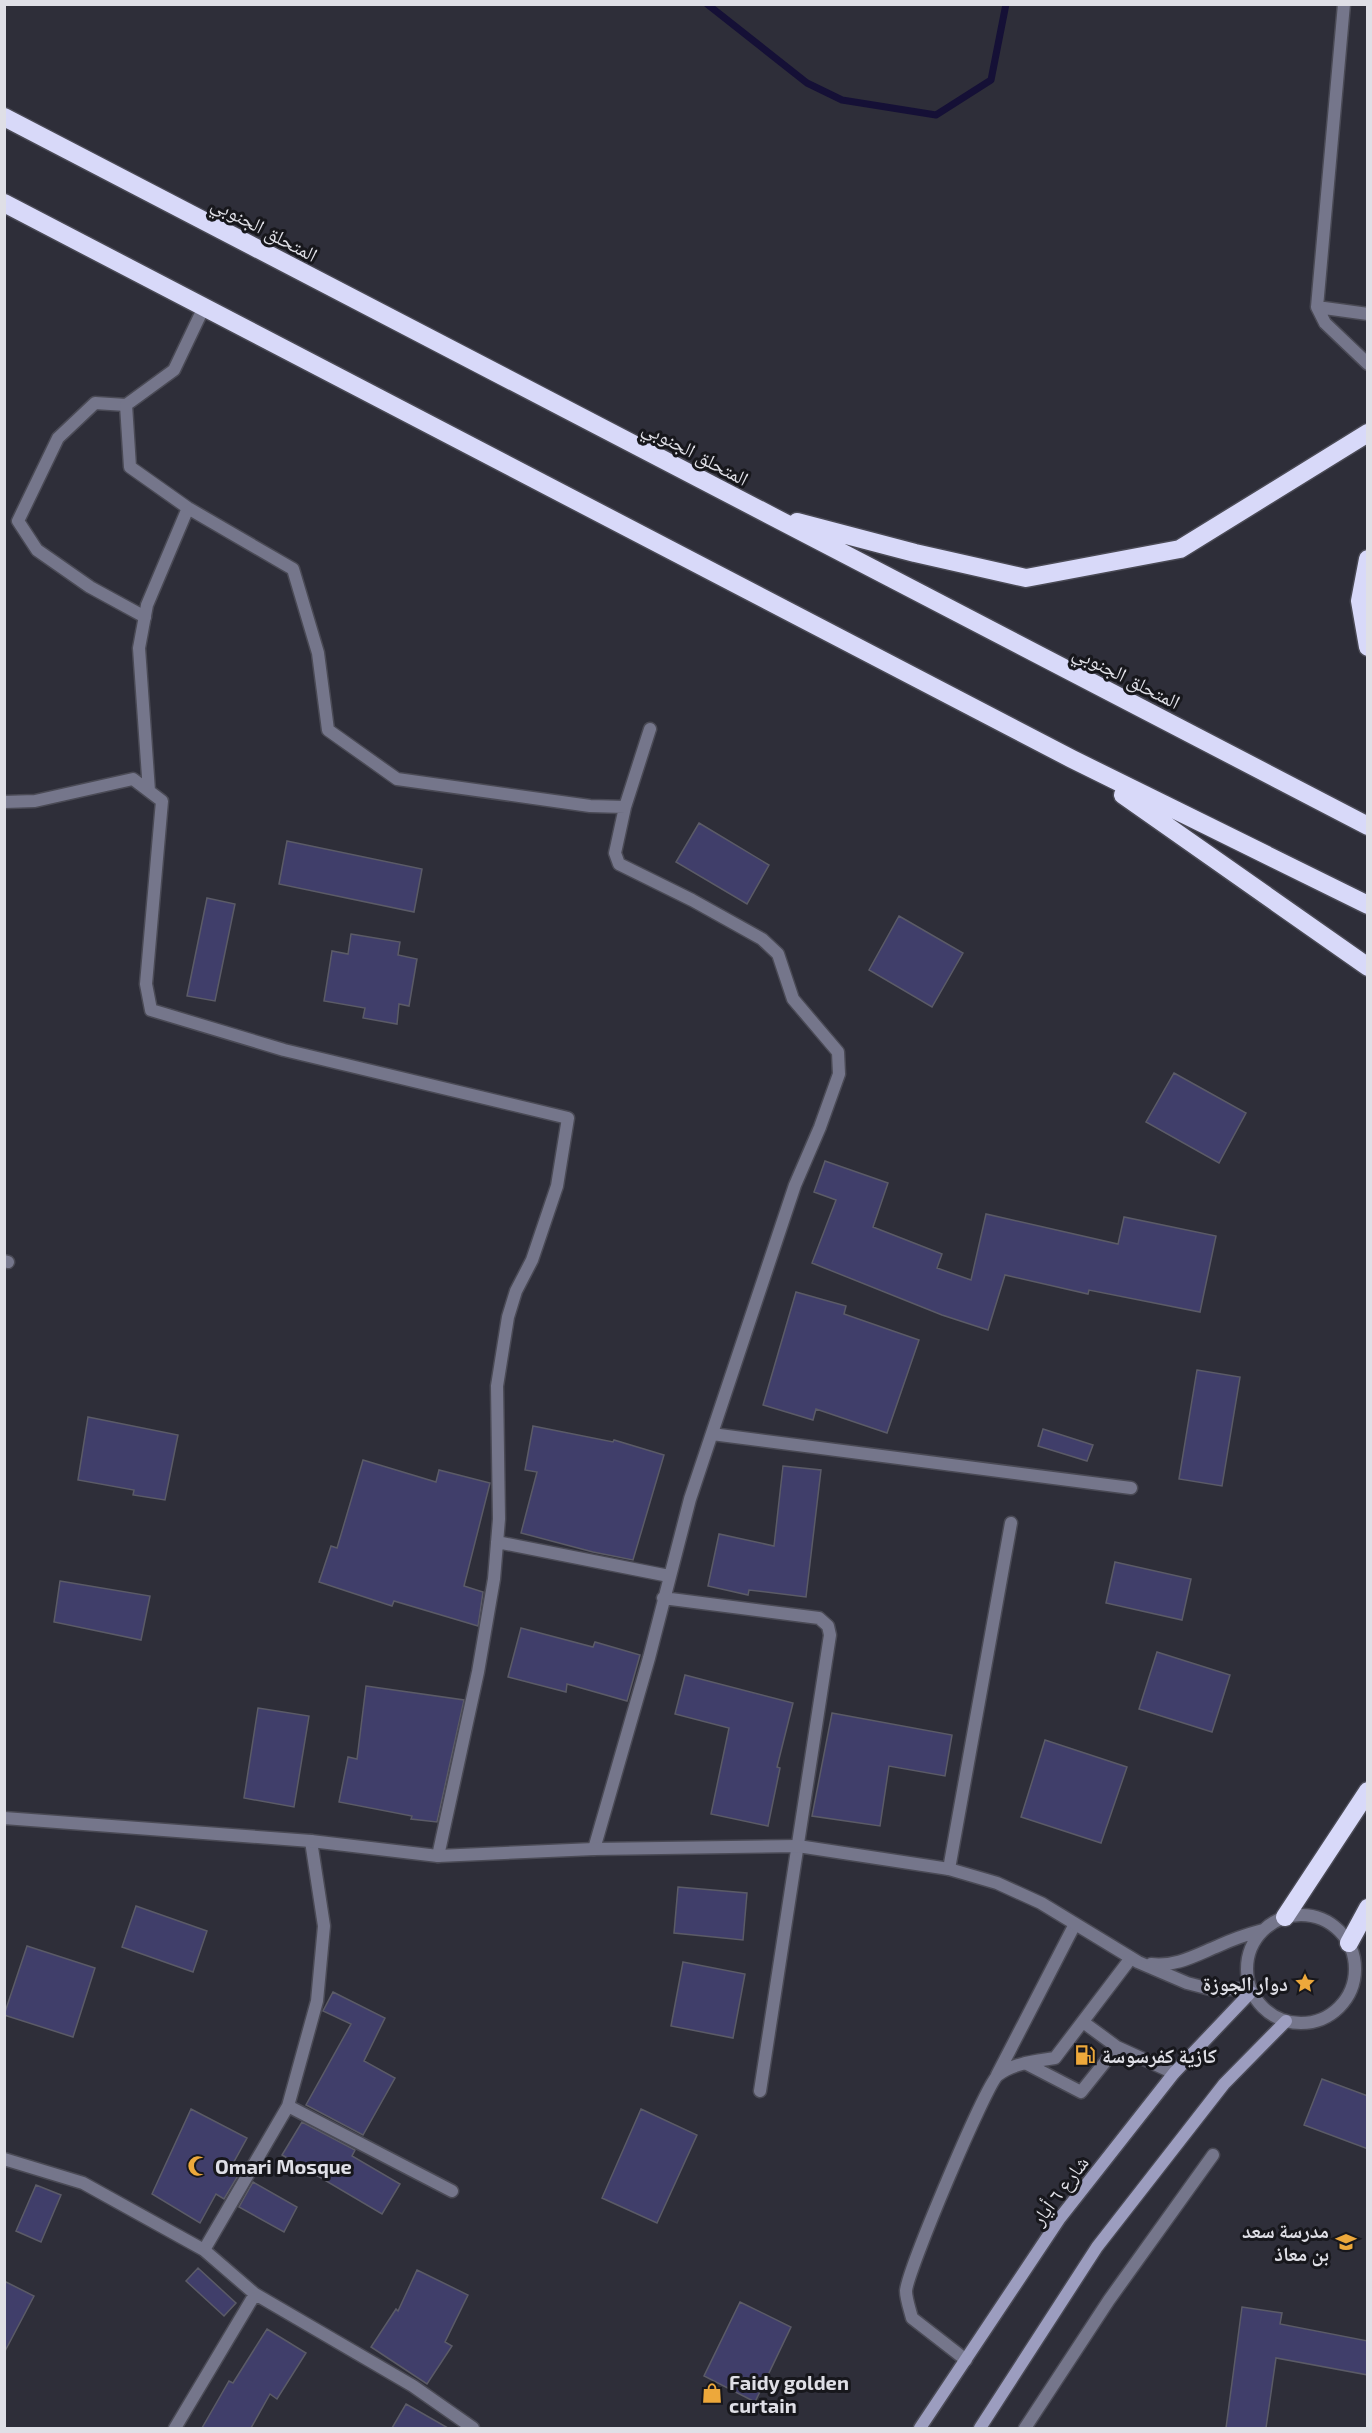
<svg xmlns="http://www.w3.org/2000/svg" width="1372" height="2433" font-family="'Exo 2','Noto Naskh Arabic',sans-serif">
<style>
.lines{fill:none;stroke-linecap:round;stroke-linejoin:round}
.stream{stroke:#151036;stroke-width:7}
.building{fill:#403e6a;stroke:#5b5b67;stroke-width:1.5}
.service-casing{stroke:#4a4a55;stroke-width:15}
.minor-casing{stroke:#4a4a55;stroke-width:15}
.tertiary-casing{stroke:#4a4a55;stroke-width:15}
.secondary-casing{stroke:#4a4a55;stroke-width:15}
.motorway-casing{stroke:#4a4a55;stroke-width:21}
.service{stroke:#75768b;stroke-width:12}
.minor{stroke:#75768b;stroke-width:12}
.tertiary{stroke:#75768b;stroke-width:12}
.secondary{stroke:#9c9dbf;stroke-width:12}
.motorway{stroke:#d8d9f9;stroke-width:18}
.labels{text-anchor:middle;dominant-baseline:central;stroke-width:6;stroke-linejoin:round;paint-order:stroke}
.street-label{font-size:20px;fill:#dfdfe6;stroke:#17171c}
.poi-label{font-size:20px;font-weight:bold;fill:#dfdfe6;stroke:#17171c;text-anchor:start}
</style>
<rect width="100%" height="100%" fill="#2e2e39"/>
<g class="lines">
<path class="stream" d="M707 4 807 83 842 100 936 115 991 80 1006 4"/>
</g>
<path class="building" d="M699 823 769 865 747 904 676 862Z
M287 841 422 869 414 912 279 884Z
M207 898 235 904 215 1001 187 996Z
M899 916 963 953 932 1007 869 970Z
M351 934 400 942 398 955 417 959 409 1006 399 1004 397 1024 363 1018 365 1008 324 1001 332 951 348 954Z
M1174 1073 1246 1113 1219 1163 1146 1122Z
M825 1161 888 1183 873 1227 942 1254 937 1268 971 1280 986 1214 1118 1244 1124 1217 1216 1236 1200 1312 1089 1290 1088 1294 1005 1275 988 1330 942 1315 812 1263 836 1200 814 1192Z
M796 1292 846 1306 844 1314 919 1340 887 1433 816 1409 813 1420 763 1405Z
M1197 1370 1240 1377 1222 1486 1179 1479Z
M88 1417 178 1435 165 1500 133 1495 134 1490 78 1480Z
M533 1426 613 1442 614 1440 664 1455 633 1560 593 1552 521 1533 537 1472 525 1470Z
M1043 1429 1093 1445 1087 1461 1038 1446Z
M363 1460 436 1482 439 1470 490 1483 464 1586 483 1592 478 1626 394 1601 392 1606 319 1582 331 1546 337 1548Z
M783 1466 821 1470 806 1597 749 1590 748 1595 708 1586 719 1534 774 1546Z
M1115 1562 1191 1579 1182 1620 1106 1603Z
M60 1581 150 1596 141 1640 54 1622Z
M521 1628 593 1647 595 1642 640 1655 627 1701 567 1684 566 1692 508 1677Z
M1157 1652 1230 1675 1212 1732 1139 1709Z
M685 1675 793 1703 777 1767 780 1768 768 1826 711 1814 729 1728 675 1714Z
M366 1686 464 1700 437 1822 411 1819 412 1816 339 1802 348 1757 357 1759Z
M258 1708 309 1716 294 1807 244 1798Z
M832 1713 952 1735 945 1776 889 1766 880 1826 812 1816Z
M1045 1740 1127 1767 1101 1843 1021 1817Z
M678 1887 747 1893 743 1940 674 1933Z
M136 1906 207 1931 193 1972 122 1947Z
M27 1946 95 1968 73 2037 4 2015Z
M683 1962 745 1974 733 2038 671 2026Z
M333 1992 385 2018 364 2061 395 2078 363 2135 306 2105 351 2024 323 2011Z
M1322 2079 1368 2096V2149L1304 2125Z
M191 2109 247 2138 230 2169 239 2174 224 2199 216 2194 200 2223 152 2194Z
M641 2109 697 2135 657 2223 602 2198Z
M302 2122 355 2150 352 2156 400 2184 382 2214 282 2155Z
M253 2182 297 2207 284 2232 239 2207Z
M36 2185 61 2195 41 2242 16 2231Z
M198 2268 236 2303 224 2316 186 2281Z
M417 2270 468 2295 445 2342 452 2346 427 2384 371 2347 396 2309 398 2311Z
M4 2281 34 2296 4 2353Z
M740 2302 791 2327 755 2402 704 2376Z
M1242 2307 1282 2313 1280 2324 1368 2341V2375L1276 2358 1266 2428H1226Z
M267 2329 306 2353 277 2399 270 2394 251 2428H202L229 2381 233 2383Z
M406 2404 448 2428H392Z"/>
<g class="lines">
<g class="service-casing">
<path id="service" d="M126 405 95 403 58 438 18 521 37 550 90 587 145 617
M1083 2022 1117 2047
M1025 2063 1081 2092 1117 2047 1174 2073
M997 2075 1075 1924
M966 2360 912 2318C910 2310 906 2299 906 2291 907 2272 986 2084 998 2075 1013 2063 1037 2061 1055 2058L1131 1958"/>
</g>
<g class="minor-casing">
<path id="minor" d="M1344 4 1317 307 1325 323 1368 364
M204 307 174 370 126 405 130 467 188 508 293 569 318 653 328 730 397 779 590 806 625 807 650 729
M1317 307 1368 314
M149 791 139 648 147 605 188 508
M4 802 35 801 133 779 162 801 146 984 151 1010 284 1050 568 1118 557 1186 532 1260 516 1291 508 1317 497 1386 499 1519 494 1579 478 1672 438 1856
M4 1261 8 1262
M712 1434 1131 1488
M497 1542 669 1576
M663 1598 819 1618 828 1626 830 1635 760 2091
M594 1849 649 1658 690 1499 795 1185 820 1127 839 1074 838 1052 793 999 778 954 762 939 692 900 619 864 615 853 625 807
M949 1869 1011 1523
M288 2106 452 2191
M4 2159 83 2183 204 2250 255 2294 413 2386 473 2428
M204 2250 288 2106 317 2001 324 1926 311 1841
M175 2428 255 2294
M1025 2428 1109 2300 1213 2155"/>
</g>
<g class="tertiary-casing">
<path id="tertiary" d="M4 1818 311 1841 438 1856 594 1849 798 1846 949 1869 997 1883 1041 1903 1138 1962 1187 1983 1214 1990 1250 1988
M1247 1969a54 54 0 1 1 108 0a54 54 0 1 1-108 0Z
M1151 1964C1176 1967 1196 1955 1218 1946 1233 1939 1248 1934 1263 1930"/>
</g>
<g class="secondary-casing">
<path id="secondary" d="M920 2428 1060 2218 1174 2073 1251 1992
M980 2428 1097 2247 1224 2084 1286 2021"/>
</g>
<g class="motorway-casing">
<path id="motorway" d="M4 117 1368 826
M4 203 1072 759 1368 905
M797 522 915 553 1026 578 1180 549 1368 433
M1368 559 1360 601 1368 647
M1123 795 1368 967
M1285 1917 1368 1791
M1349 1943 1368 1908"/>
</g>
<use href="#service" class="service"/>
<use href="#minor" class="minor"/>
<use href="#tertiary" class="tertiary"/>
<use href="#secondary" class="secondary"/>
<use href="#motorway" class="motorway"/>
</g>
<defs>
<g id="sight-bare" transform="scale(1.62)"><path d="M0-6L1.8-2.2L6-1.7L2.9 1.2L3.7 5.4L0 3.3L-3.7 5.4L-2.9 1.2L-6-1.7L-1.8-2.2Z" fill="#eda83b" stroke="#17171c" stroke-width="2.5" paint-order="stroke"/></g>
<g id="fuel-bare" transform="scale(1.62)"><path d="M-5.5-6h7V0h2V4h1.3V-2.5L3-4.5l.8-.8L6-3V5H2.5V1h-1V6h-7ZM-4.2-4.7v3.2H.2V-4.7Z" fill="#eda83b" stroke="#17171c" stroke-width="2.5" paint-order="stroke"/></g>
<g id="mosque-bare" transform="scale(1.62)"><path d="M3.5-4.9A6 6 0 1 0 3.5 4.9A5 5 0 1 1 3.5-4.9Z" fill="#eda83b" stroke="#17171c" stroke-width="2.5" paint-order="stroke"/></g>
<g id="school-bare" transform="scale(1.62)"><path d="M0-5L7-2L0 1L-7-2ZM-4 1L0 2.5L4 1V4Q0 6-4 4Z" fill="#eda83b" stroke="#17171c" stroke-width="2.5" paint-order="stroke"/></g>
<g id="shop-bare" transform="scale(1.62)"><path d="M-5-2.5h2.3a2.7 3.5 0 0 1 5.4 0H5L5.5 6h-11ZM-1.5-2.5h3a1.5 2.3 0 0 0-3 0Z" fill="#eda83b" stroke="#17171c" stroke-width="2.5" paint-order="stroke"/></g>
</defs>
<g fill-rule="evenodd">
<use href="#sight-bare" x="1305" y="1983"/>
<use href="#fuel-bare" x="1085" y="2055"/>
<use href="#mosque-bare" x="198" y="2166"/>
<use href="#school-bare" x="1346" y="2242"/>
<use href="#shop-bare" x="712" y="2393"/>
</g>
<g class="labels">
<g class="street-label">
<text transform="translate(265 228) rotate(28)">المتحلق الجنوبي</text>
<text transform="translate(696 452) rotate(28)">المتحلق الجنوبي</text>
<text transform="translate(1127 676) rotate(27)">المتحلق الجنوبي</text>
<text transform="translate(1059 2190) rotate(-53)">شارع ٦ أيار</text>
</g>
<g class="poi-label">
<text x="1288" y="1983" text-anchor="end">دوار الجوزة</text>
<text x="1102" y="2055">كازية كفرسوسة</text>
<text x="215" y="2166">Omari Mosque</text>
<text x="1329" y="2230" text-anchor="end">مدرسة سعد<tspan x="1329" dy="23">بن معاذ</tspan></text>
<text x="729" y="2382">Faidy golden<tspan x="729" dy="23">curtain</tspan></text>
</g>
</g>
<rect width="1372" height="2433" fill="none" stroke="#dfdfe6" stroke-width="12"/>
</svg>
